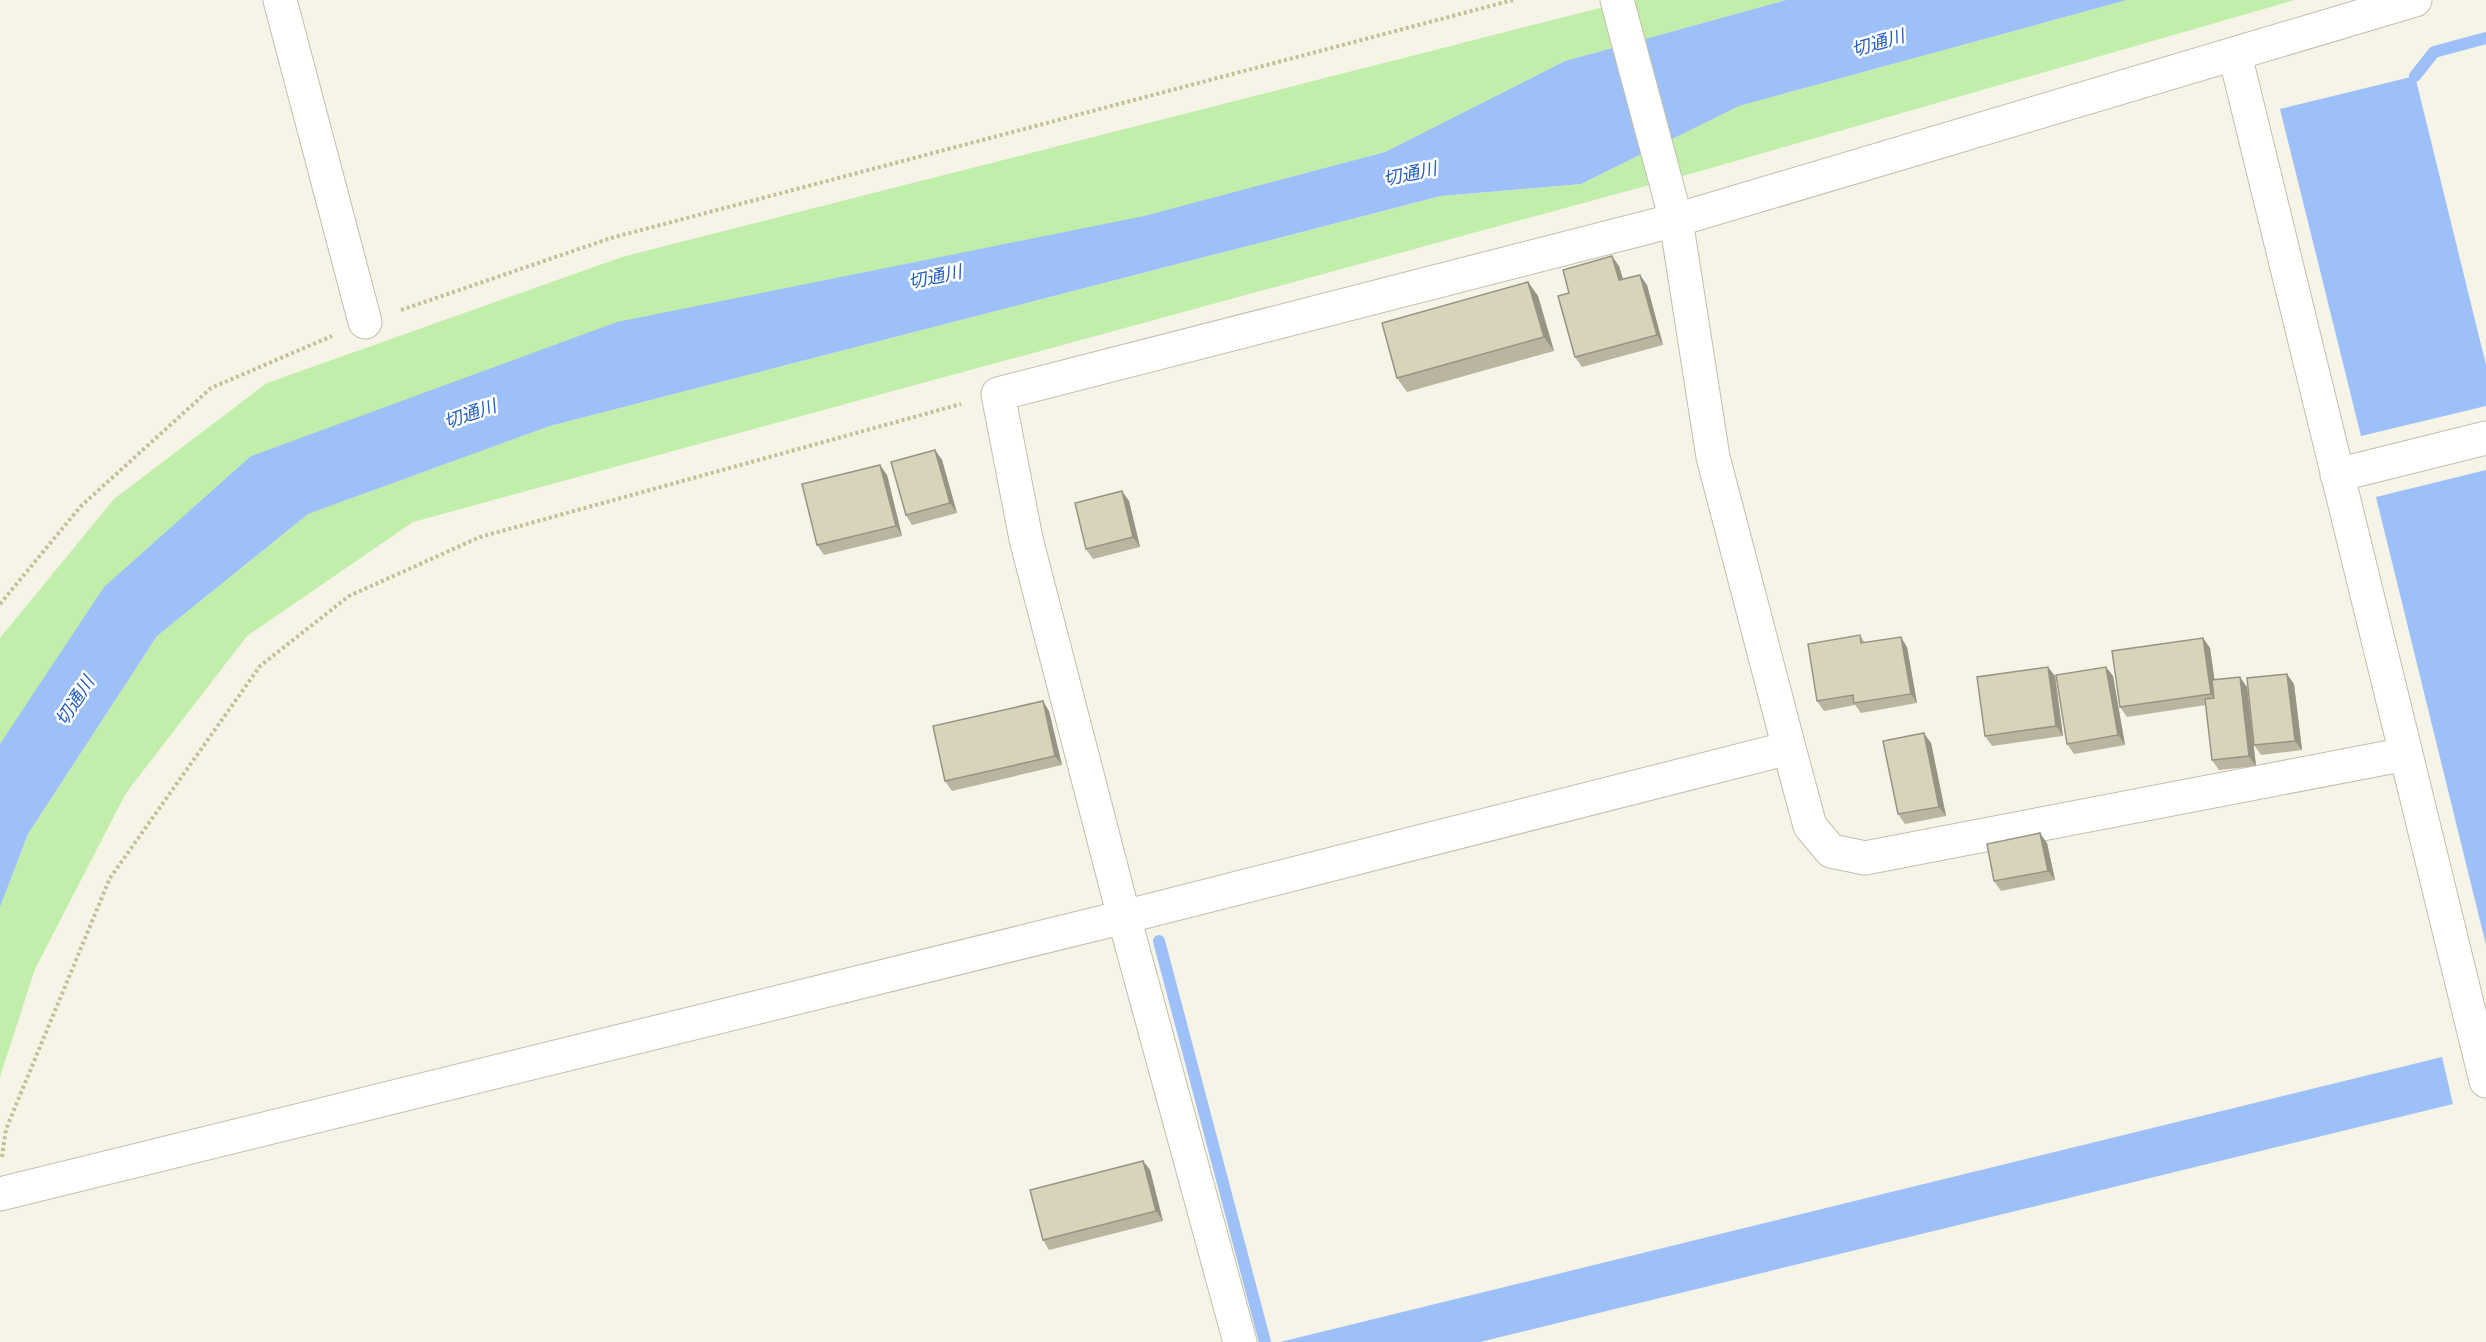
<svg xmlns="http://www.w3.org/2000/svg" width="2486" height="1342" font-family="Montserrat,'Noto Sans JP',sans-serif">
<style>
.green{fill:#c2eeac}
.water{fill:#9ec0f8}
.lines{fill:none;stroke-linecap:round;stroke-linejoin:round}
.stream{stroke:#9ec0f8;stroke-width:12}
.minor-casing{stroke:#c2bfa9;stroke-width:35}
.path{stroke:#c5bf98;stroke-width:4;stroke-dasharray:3 3;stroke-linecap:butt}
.minor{stroke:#fff;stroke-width:33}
.wall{fill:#bab5a1}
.shaded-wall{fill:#979483}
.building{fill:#d8d3bb;stroke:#979483;stroke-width:1.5}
.labels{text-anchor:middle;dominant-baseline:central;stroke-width:5;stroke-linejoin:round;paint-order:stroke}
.water-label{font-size:18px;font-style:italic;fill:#225dc2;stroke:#fff}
</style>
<rect width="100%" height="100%" fill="#f5f4e7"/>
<path class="green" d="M1631 0H1786L1565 61 1385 152 251 456 0 744V638L114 499 267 383 622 257Z
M2127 0H2295L1697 172 413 522 247 636 126 793 35 969 0 1077V907L28 834 157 636 308 514 550 426 1442 196 1581 184 1739 106Z"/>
<path class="water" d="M1786 0H2127L1739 106 1581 184 1441 196 550 426 308 514 157 636 28 834 0 907V744L104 587 251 456 617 322 1144 216 1385 152 1565 61Z
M2415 76 2486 365V406L2361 436 2280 109Z
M2486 470V945L2376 497Z
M2442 1057 2453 1104 1480 1342H1280Z"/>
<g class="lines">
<path class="stream" d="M2415 76 2434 52 2486 38
M1159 941 1265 1342"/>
<g class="minor-casing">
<path id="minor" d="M280 0 365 322
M2235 55 2486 1081
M2337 475 2486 438
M1789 748 1810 826 1831 851 1865 858 2406 754
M0 1194 1124 917 1789 748 1713 457 1676 220 1617 0
M1240 1342 1124 917 1026 539 998 394 1676 220 2415 0"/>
</g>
<path class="path" d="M401 310 611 238 1513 0
M0 604 81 506 211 388 332 336
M2 1157 6 1129 110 878 260 666 349 596 480 537 961 404"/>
<use href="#minor" class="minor"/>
</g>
<path class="wall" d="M1619 266 1623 279 1647 285 1663 345 1582 367 1575 357 1569 293Z
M1528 282 1538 296 1554 351 1407 392 1397 378Z
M935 450 942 460 957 513 912 525 906 515Z
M887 475 902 536 824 555 817 545Z
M1129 501 1140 547 1093 559 1086 549Z
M1860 635 1865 643 1907 647 1917 703 1861 713 1855 705 1824 711 1817 701Z
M2203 638 2210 648 2214 679 2247 687 2256 766 2219 770 2212 760 2206 705 2127 717 2120 707Z
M2106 667 2113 676 2125 745 2074 754 2067 744Z
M2055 676 2063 736 1992 746 1985 736Z
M2294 684 2302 750 2261 755 2254 745Z
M1049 711 1062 765 952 791 945 781Z
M1931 743 1946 816 1905 824 1898 814Z
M2047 843 2055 880 2001 891 1994 881Z
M1143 1161 1150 1170 1163 1221 1049 1250 1043 1240Z"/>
<path class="shaded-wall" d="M1612 256 1619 266 1626 290 1619 280Z
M1640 275 1647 285 1663 345 1657 335Z
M1528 282 1538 296 1554 351 1544 337Z
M935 450 942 460 957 513 950 503Z
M880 465 887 475 902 536 896 526Z
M1122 491 1129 501 1140 547 1133 537Z
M1901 637 1907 647 1917 703 1911 694Z
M2203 638 2210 648 2218 703 2211 694Z
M2048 667 2055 676 2063 736 2056 726Z
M2106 667 2113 676 2125 745 2118 735Z
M2287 674 2294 684 2302 750 2295 741Z
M2240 677 2247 687 2256 766 2249 756Z
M1043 701 1049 711 1062 765 1055 756Z
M1924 733 1931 743 1946 816 1939 807Z
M2040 833 2047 843 2055 880 2048 871Z
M1143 1161 1150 1170 1163 1221 1156 1211Z"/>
<path class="building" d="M1612 256 1619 280 1640 275 1657 335 1575 357 1558 296 1569 293 1563 270Z
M1528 282 1544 337 1397 378 1382 323Z
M935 450 950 503 906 515 891 462Z
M880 465 896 526 817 545 802 484Z
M1122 491 1133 537 1086 549 1075 503Z
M1860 635 1861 643 1901 637 1911 694 1854 703 1853 695 1817 701 1808 644Z
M2203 638 2211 694 2120 707 2112 651Z
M2048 667 2056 726 1985 736 1977 677Z
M2106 667 2118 735 2067 744 2056 675Z
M2287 674 2295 741 2254 745 2247 678Z
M2240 677 2249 756 2212 760 2205 699 2214 698 2212 680Z
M1043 701 1055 756 945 781 933 726Z
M1924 733 1939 807 1898 814 1883 741Z
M2040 833 2048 871 1994 881 1987 844Z
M1143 1161 1156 1211 1043 1240 1030 1190Z"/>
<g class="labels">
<g class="water-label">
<text transform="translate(1878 43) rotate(-16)">切通川</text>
<text transform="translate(1410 174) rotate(-12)">切通川</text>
<text transform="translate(935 277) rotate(-12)">切通川</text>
<text transform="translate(470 414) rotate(-19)">切通川</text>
<text transform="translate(75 701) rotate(-57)">切通川</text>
</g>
</g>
</svg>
